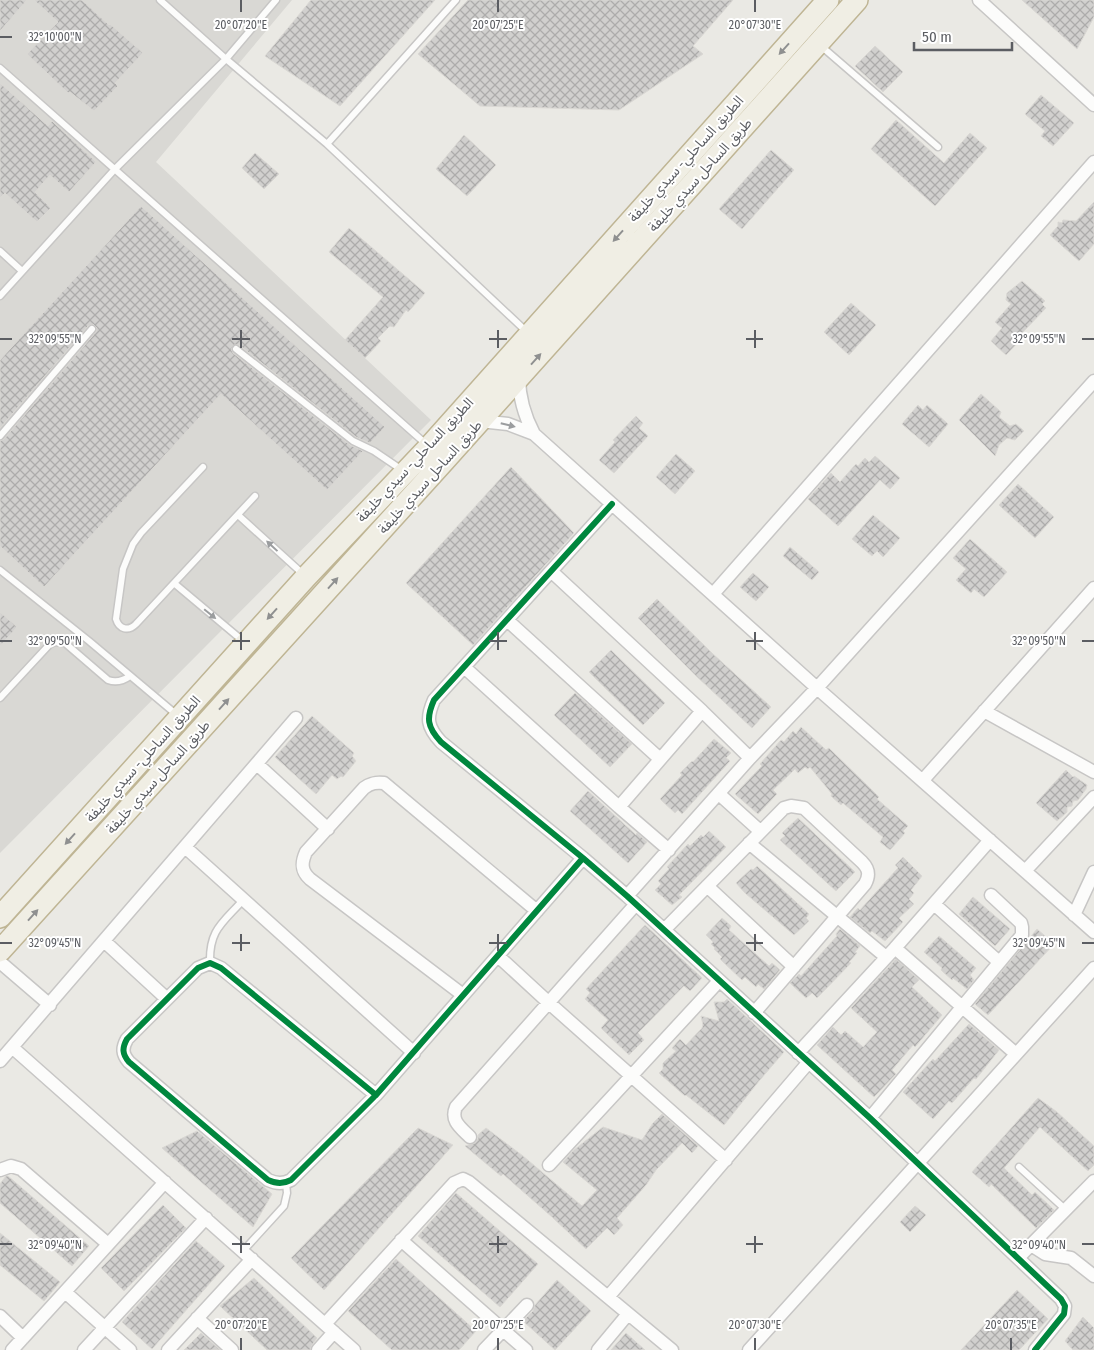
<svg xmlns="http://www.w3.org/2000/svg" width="1094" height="1350" font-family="'Fira Sans Condensed','Noto Sans Arabic',sans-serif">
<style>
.industrial{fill:#d9d8d4}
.building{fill:url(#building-cross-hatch);stroke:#dad8d4}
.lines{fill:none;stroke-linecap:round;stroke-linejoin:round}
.service-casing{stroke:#c7c6c5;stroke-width:9}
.minor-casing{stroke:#c7c6c5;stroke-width:15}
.trunk-casing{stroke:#bfb594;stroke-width:24}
.service{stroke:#fcfcfb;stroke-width:6}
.minor{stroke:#fcfcfb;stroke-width:12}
.trunk{stroke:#f0eee4;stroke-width:21}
.cycleway-casing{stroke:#fff;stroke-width:9}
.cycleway{stroke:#00873e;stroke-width:6}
.oneway{fill:#8f9090}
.oneway2{fill:#9b9d9f}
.ticks{fill:none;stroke:#5b5d62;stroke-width:2}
.labels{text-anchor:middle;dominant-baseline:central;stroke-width:4;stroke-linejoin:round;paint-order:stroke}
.street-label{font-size:14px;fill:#5b5d62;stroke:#fff}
.ticks-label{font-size:12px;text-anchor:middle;fill:#5b5d62;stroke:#fff;stroke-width:4;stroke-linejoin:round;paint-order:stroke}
</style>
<defs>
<pattern id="building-cross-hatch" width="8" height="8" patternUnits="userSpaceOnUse" patternTransform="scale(1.25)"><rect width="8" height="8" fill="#d1d0ce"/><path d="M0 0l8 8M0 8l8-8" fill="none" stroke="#adacab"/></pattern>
</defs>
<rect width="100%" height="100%" fill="#eae9e4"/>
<path class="industrial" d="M0 0H292L156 162 431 420 0 853Z"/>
<path class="building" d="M0 0H27L0 31Z
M34 0H82L109 25 110 24 143 53 115 83 118 86 94 111 70 92 68 93 27 54 58 22Z
M311 0H435L340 106 265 56Z
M468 0H733L693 46 703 54 619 110 480 106 418 54Z
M1022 0H1094V17L1077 49Z
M875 46 903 72 883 92 855 66Z
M0 83 48 126 52 121 96 162 69 192 50 175 35 192 51 208 37 222 5 193 0 198Z
M1041 95 1074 123 1053 146 1041 136 1045 131 1025 114Z
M896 120 944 163 970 133 987 148 935 206 871 149Z
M464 135 496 165 467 196 436 169Z
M771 150 794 170 742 229 719 209Z
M255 153 279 174 264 189 242 168Z
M1094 202V244L1079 261 1050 235 1058 226V222L1062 223 1063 220 1076 221Z
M141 206 385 427 370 443 356 437 239 345H234L231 349 233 353 350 445 363 451 327 490 221 394 44 587 0 546V441L4 439 96 332 97 328 93 324 88 326 0 428V360Z
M349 228 425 293 408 312 406 310 394 327 390 326 378 338 381 341 365 358 345 340 383 297 329 252Z
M1022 281 1045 301 1042 304 1046 308 1022 333 1025 335 1006 355 991 341 1002 328 995 322 1011 304 1006 300 1007 293Z
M851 303 876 325 849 355 824 332Z
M981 394 1001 412 999 417 1010 426 1016 424 1024 431 1015 440 1007 438 999 445 995 456 959 420Z
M918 405 923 410 927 405 948 424 929 447 902 424Z
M636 416 643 423 639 428 648 436 614 473 599 460 615 442 613 440Z
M676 454 695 471 675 494 656 477Z
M875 456 900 478 890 489 880 480 838 526 808 499 831 473 840 482 856 464 858 466 865 458 869 462Z
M511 467 574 533 473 645 406 583Z
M1018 484 1054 517 1035 538 999 505Z
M873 515 900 538 883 557 877 551 872 556 852 539Z
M970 539 1007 572 984 597 974 589 971 593 956 580 966 569 953 558Z
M790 547 819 572 812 580 783 556Z
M753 573 769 587 756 601 740 587Z
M657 599 713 654 771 707 752 728 693 673 638 618Z
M0 612 17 627 0 646Z
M611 650 665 703 643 725 589 672Z
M575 693 632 744 610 767 554 715Z
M312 716 354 753 352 756 356 761 343 777 341 776 337 779 332 775 316 794 275 757Z
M801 727 826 750 829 748 879 797 877 799 908 826 903 831 905 833 890 850 880 842 883 837 843 803 841 805 831 796 832 794 810 767 808 769 805 767 798 773 795 769 773 790 777 794 758 814 735 794 762 766 760 764 781 740 784 742 793 731 796 734Z
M714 739 731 753 726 758 730 761 682 814 678 810 675 813 660 799 682 775 680 773 692 761 693 762Z
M1066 770 1073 777 1074 776 1087 785 1086 789 1078 800 1073 801 1072 806 1067 807V812L1057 821 1036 803Z
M588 791 636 835 637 833 647 842 628 863 570 811Z
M798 818 855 872 836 891 780 840 785 836 782 833Z
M709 831 726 847 679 895 682 897 672 905 655 890 661 884 658 881 669 869 667 867 688 844 690 846 701 835 703 837Z
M903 857 922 876 911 890 914 893 909 899 914 904 899 918 903 922 885 941 872 931 870 933 850 917 858 908 860 910 898 868 895 865Z
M757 866 809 914 806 918 809 921 794 935 745 893 736 883 751 869 753 870Z
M973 897 1010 929 995 946 959 914Z
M722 918 731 926 729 930 769 966 772 963 780 970 764 989 758 984 756 987 745 977 742 980 720 959 722 957 714 949 715 948 711 944 713 942 706 935Z
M645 925 702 978 690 991 684 986 638 1033 644 1040 629 1055 601 1028 608 1020 585 999 590 993 586 989Z
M840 929 860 946 855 952 857 953 849 962 851 963 817 998 812 993 806 998 790 983 799 974 801 976 837 936 836 934Z
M1037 929 1054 944 988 1015 975 1004Z
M939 936 976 968 970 975 974 980 967 989 953 978 952 980 941 970 942 968 924 952Z
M896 959 919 980 912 987 942 1015 915 1047 913 1045 892 1070 896 1074 874 1097 817 1045 833 1027 841 1035 845 1031 863 1047 877 1032 851 1008Z
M727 999 784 1052 759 1081 724 1125 686 1095 685 1096 659 1073 663 1069V1063L676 1051 672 1048 680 1039 686 1045 702 1028 703 1025 701 1016 719 1021 714 1002H724Z
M969 1024 999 1050 976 1079 974 1078 952 1103 949 1101 933 1119 903 1092 933 1059 935 1061Z
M1038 1098 1057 1112 1094 1146V1165L1088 1171 1040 1127 1004 1168 1032 1195 1035 1192 1054 1210 1036 1228 991 1184 989 1187 972 1172Z
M662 1114 698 1146 692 1153 682 1143 656 1170 646 1185 617 1218 623 1225 614 1235 607 1228 586 1249 552 1217 503 1174 501 1176 465 1146 475 1143 478 1139V1135L486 1128 523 1156 582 1206 597 1190 563 1162 574 1150 603 1127 642 1140 653 1123Z
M418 1128 453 1145 324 1290 291 1258Z
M197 1131 272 1194 253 1227 162 1148Z
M6 1176H8L89 1246 72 1266 0 1203V1184Z
M456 1193 538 1264 500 1307 418 1236Z
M163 1205 186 1228 124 1291 101 1268Z
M915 1206 926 1215 910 1232 900 1222Z
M0 1233 60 1282 44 1301 0 1265Z
M196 1241 225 1266 152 1349 122 1322Z
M396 1259 476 1331 459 1350H392L348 1311Z
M254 1278 317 1338 312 1345 310 1350H267L220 1306Z
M557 1280 591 1311 555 1350 523 1321 533 1311 535 1305Z
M1017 1290 1048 1319 1019 1350H961Z
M1083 1317 1094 1328V1350H1073L1065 1341Z
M201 1333 220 1350H184Z
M626 1333 645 1350H611Z"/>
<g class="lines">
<g class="service-casing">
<path id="service" d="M160 0 226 59 327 144 528 333
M821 46 938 147
M0 68 426 444
M327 144 456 0
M0 251 22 271
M0 296 115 169 226 59 276 0
M236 349 353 441 374 451 402 470
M0 436 92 329
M203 467 141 533 133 544 123 569 116 619C119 629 128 632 136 624L255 496
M238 515 303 574
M0 570 89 641 177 715
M175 584 243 641
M0 698 50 644 55 642 65 643 108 680C116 683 123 681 130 676
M210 963C209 929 223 923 244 899
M1019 1167 1066 1210
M243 1251 284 1206 287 1193 286 1183"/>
</g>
<g class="minor-casing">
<path id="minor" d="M979 0 1094 105
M519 377C519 398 524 415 534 434
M480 421 508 424 534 434 817 688 1094 932
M612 504 434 700C426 718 427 727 441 742L583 858 627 896 870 1118 1061 1299 1065 1306 1064 1314 1035 1350
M551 571 702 711 750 758
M713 594 1094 162
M507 620 660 759
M464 667 619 807 669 850
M984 711 1094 772
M257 764 328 829
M923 780 1094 588
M719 794 760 831
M619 807 702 711
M749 843 886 957
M185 847 414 1053
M1025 871 1094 797
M707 886 794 967
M627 896 750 758 817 688 1094 381
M934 904 999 962
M1074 915 1094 872
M664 930 784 808 791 806 804 808 862 862C869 869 870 875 865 884L754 1013
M104 941 167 999
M895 948 1016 1054
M498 956 548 1002 726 1160
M0 962 50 1005
M463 995 310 879C301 871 301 863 306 852L364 788C371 783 376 782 384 783L537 911
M13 1048 354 1350
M798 1053 895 948 990 840
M0 1061 296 718
M376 1095 221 968 210 963 198 968 127 1039C122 1048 122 1054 129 1062L268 1180C277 1184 283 1184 291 1180L376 1095 583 858
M870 1118 1022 935V927L1021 923 991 895
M470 1137C461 1128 450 1121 456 1107L636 904
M549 1165 719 981
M0 1170 11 1166 21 1169 108 1244
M401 1240 526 1350
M1031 1245 1045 1254 1071 1258 1094 1276
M1018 1258 1094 1181
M65 1292 130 1350
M608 1297 808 1063
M0 1316 23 1338
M197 1318 232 1350
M325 1324 454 1183 463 1179 469 1182 672 1350
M12 1350 165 1182
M84 1350 206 1218
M168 1350 252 1259
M318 1350 334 1332
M484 1350 527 1305
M598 1350 628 1314
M749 1350 1094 968"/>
</g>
<g class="trunk-casing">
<path id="trunk" d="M0 917 306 577 429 447 828 0
M0 951 444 461 857 0"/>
</g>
<use href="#service" class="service"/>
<use href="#minor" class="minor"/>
<use href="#trunk" class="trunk"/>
<g class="cycleway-casing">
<path id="cycleway" d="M612 504 434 700C426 718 427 727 441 742L583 858 627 896 870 1118 1061 1299 1065 1306 1064 1314 1035 1350
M376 1095 221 968 210 963 198 968 127 1039C122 1048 122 1054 129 1062L268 1180C277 1184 283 1184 291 1180L376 1095 583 858"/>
</g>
<use href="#cycleway" class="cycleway"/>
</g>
<defs><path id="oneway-solid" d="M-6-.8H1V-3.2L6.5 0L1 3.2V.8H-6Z" transform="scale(1.25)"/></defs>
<g class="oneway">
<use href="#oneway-solid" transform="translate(784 49) rotate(132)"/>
<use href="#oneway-solid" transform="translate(618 236) rotate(132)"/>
<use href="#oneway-solid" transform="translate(536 359) rotate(-48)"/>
<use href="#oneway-solid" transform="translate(333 583) rotate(-48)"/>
<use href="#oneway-solid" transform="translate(272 614) rotate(132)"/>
<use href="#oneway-solid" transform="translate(224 704) rotate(-48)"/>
<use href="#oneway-solid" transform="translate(70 839) rotate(132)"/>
<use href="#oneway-solid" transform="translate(33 915) rotate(-48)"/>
</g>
<g class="oneway2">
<use href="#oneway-solid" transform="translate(508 425) rotate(14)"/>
<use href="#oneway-solid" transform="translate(272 546) rotate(-137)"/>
<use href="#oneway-solid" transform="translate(210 614) rotate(39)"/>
</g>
<path class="ticks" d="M241 0V12M498 0V12M755 0V12M0 37H12M241 330V348M498 330V348M755 330V348M0 339H12M232 339H250M489 339H507M746 339H763M1082 339H1094M241 632V650M498 632V650M755 632V650M0 641H12M232 641H250M489 641H507M746 641H763M1082 641H1094M241 934V951M498 934V951M755 934V951M0 943H12M232 943H250M489 943H507M746 943H763M1082 943H1094M241 1236V1253M498 1236V1253M755 1236V1253M0 1244H12M232 1244H250M489 1244H507M746 1244H763M1082 1244H1094M241 1338V1350M498 1338V1350M755 1338V1350M1011 1338V1350"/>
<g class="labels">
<g class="street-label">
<text transform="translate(686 159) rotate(-48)">الطريق الساحلي- سيدي خليفة</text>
<text transform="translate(700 175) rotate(-48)">طريق الساحل سيدي خليفة</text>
<text transform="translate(415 460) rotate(-47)">الطريق الساحلي- سيدي خليفة</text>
<text transform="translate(430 477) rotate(-48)">طريق الساحل سيدي خليفة</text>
<text transform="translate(143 759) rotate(-48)">الطريق الساحلي- سيدي خليفة</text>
<text transform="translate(158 777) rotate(-48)">طريق الساحل سيدي خليفة</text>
</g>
</g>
<g class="ticks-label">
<text x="241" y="29">20°07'20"E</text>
<text x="498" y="29">20°07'25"E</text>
<text x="755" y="29">20°07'30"E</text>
<text x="55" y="41">32°10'00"N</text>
<text x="55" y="343">32°09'55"N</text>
<text x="1039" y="343">32°09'55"N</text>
<text x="55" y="645">32°09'50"N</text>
<text x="1039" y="645">32°09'50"N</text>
<text x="55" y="947">32°09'45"N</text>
<text x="1039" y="947">32°09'45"N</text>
<text x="55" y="1249">32°09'40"N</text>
<text x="1039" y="1249">32°09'40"N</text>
<text x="241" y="1329">20°07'20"E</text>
<text x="498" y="1329">20°07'25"E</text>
<text x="755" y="1329">20°07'30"E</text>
<text x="1011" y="1329">20°07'35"E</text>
</g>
<path d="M914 42v8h98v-8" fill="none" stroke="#5b5d62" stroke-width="2.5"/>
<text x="922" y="42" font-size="15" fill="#5b5d62" stroke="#ffffff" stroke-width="4" paint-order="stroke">50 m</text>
</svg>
